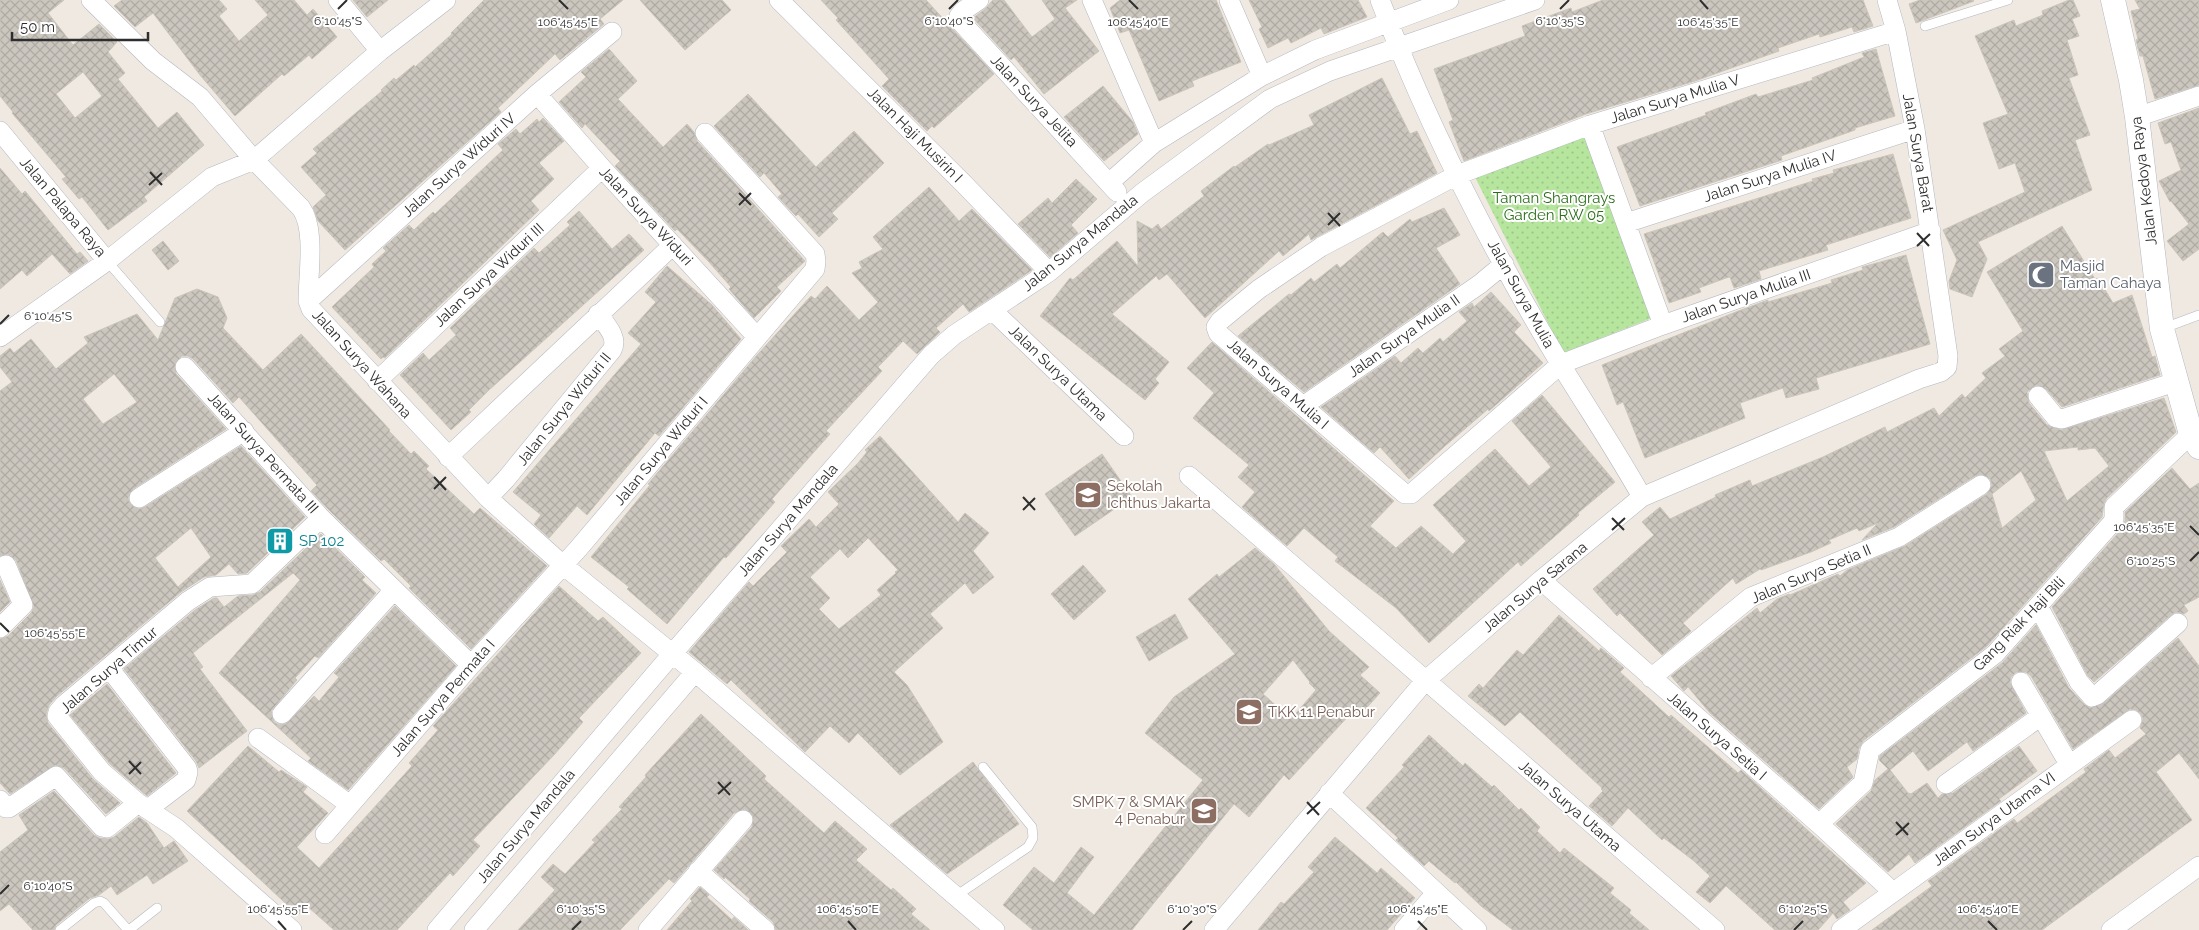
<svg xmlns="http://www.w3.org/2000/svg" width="2199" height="930" font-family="Raleway,sans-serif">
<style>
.park{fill:url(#park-dots)}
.building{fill:url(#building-cross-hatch);stroke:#cbc5ba;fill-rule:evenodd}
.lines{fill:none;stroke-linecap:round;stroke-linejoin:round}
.service-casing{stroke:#b4b7c1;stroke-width:10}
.minor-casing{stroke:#b4b7c1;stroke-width:20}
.tertiary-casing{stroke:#b4b7c1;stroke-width:25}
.service{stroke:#fff;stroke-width:9}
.minor{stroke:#fff;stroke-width:19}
.tertiary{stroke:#fff;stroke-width:24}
.ticks{fill:none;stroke:#2e2e2e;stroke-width:2}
.labels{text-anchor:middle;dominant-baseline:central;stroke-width:4;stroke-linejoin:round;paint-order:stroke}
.street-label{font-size:15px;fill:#2e2e2e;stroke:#fff}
.park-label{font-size:15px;fill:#2c6e1b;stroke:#fff}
.worship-label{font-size:15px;fill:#5b616d;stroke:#fff;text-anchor:start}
.education-label{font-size:15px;fill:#785e54;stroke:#fff;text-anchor:start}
.culture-label{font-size:15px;fill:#0d838f;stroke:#fff;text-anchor:start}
.ticks-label{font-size:12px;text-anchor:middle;fill:#2e2e2e;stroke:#fff;stroke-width:4;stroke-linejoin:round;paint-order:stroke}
</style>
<defs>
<pattern id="park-dots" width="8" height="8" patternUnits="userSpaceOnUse" patternTransform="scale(1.25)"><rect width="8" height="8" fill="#b6e59e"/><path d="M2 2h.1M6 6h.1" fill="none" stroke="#9dc588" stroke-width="1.8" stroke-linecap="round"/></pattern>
<pattern id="building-cross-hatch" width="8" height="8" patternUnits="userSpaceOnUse" patternTransform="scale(1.25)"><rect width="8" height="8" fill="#cbc7bf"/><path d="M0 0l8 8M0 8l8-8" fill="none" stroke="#afaba4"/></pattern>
</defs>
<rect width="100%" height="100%" fill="#efe9e1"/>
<path class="park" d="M1588 131 1657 316 1563 353 1474 175Z"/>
<path class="building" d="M0 0H64L48 13 73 45 99 24 117 42 108 52 125 73 118 79 158 128 177 112 204 145 144 197 147 201 108 230 82 197 79 199 62 179 66 177 12 113 13 112 0 96ZM83 72 102 96 75 118 56 94Z
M122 0H219L227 9 219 16 239 41 268 15 255 0H294L307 15 313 9 337 37 312 59 309 55 284 76 282 74 235 116 200 75 153 13 135 27 114 6Z
M353 0H388L367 17Z
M484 0H623L600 19 604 24 560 60 555 54 498 108 501 112 345 250 318 221 313 207 326 195 301 167 317 153 313 149 382 91 381 90 394 78 396 80 414 65 415 67 452 34 451 33Z
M640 0H722L731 10 685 50Z
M821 0H926L994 74 934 128 932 126 927 131 882 86 889 79 836 20 838 18Z
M993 0H1004L1032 37 1055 19 1042 0H1077L1065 8 1099 51 1044 94 1014 57 1011 60 973 18 985 9Z
M1120 0H1216L1241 62 1192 81 1194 86 1159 101 1129 30 1120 33 1110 8Z
M1249 0H1358L1367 17 1324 34 1321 28 1291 43 1288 38 1268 48 1259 29 1262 27Z
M1603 0H1863L1873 26 1854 32 1852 27 1820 37 1819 34 1778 48 1779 51 1695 81 1586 114 1464 161 1449 122 1453 120 1434 69 1525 36 1522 26 1571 8 1572 12Z
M1920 0H1973L1974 1 1916 23 1909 4Z
M2069 0H2073L2080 16 2072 19 2079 36 2067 40 2078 75 2069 78 2090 135 2075 140 2092 190 1978 242 1987 259 1972 297 1950 289 1949 281 1957 260 1943 230 2025 192 2015 163 1999 169 1983 123 2008 114 1975 36 2014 20 2016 26 2043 15 2042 11Z
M2135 0H2199V85L2155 99 2143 56H2140L2136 40 2138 39 2131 11 2140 9Z
M609 49 637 81 618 99 663 147 687 124 694 132 697 141 805 261 777 287 781 291 754 318 729 289 731 287 709 262 677 229 675 231 615 166 620 161 585 124 582 128 559 102 586 77 581 72Z
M1876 49 1895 116 1855 128V130L1781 156 1782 160 1640 206 1617 147 1706 115 1705 113 1756 94 1758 97 1813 80 1812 78 1864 57 1862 53Z
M1382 78 1410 134 1417 131 1437 173 1311 240 1309 234 1283 256 1279 251 1205 318 1167 274 1159 280 1156 276 1112 314 1169 362 1155 379 1159 383 1145 400 1040 316 1070 278 1073 280 1117 241 1138 266 1137 221 1152 229 1158 224 1161 229 1204 196 1201 191 1234 166 1235 167 1268 144 1269 145 1314 125 1309 115Z
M1103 86 1133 122 1138 134 1104 161 1064 117Z
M748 94 816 167 854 131 884 163 832 213 838 219 819 237 798 214 796 216 778 197 782 194 764 173 760 177 714 126Z
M2199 108V249L2183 261 2167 241 2189 224 2171 201 2170 202 2159 181 2181 170 2171 142 2165 144 2158 123Z
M543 118 564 141 539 163 554 179 531 201 539 210 385 358 383 357 381 359 332 307 374 267 372 264 386 251 383 248 409 225 414 230 433 212 435 214 503 150 498 144 516 129 520 134 537 119 539 122Z
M1893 154 1911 218 1826 245 1828 250 1759 271 1761 279 1734 288 1730 277 1726 278 1699 288 1701 292 1669 303 1644 234 1813 181 1812 179 1834 173 1833 170Z
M0 168 22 194 25 191 77 254 80 252 88 261 70 274 52 254 27 276 22 270 0 289Z
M1076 179 1097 199 1071 225 1078 233 1050 257 1018 224 1048 198 1052 203Z
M929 187 959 221 972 209 1032 270 969 312 963 304 936 328 940 332 917 354 903 341 878 367 882 371 826 431 830 434 772 499 775 502 726 558 724 557 667 624 627 589 629 587 591 557 650 485 648 484 758 354 811 296 815 299 827 286 859 320 878 302 852 273 862 268 859 262 883 249 873 237Z
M1444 208 1460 235 1436 248 1460 284 1304 392 1238 336 1289 294 1291 295 1311 278 1314 282 1337 264 1340 268 1383 232 1388 237 1410 219 1412 222Z
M579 211 612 249 629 234 644 250 489 390 469 410 471 412 451 430 400 375 423 353 429 360 456 335 450 328 534 248 539 253 570 225 567 222Z
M2062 226 2095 279 2098 278 2113 303 2132 295 2152 357 2155 356 2160 375 2062 407 2046 389 2036 385 2027 392 2029 403 2047 425 2061 430 2164 398 2176 432 2106 499 2104 503 2102 517 1987 646 1863 741 1859 748 1857 759 1847 767 1853 777 1819 809 1710 713 1688 687 1684 691 1671 676 1757 608 1760 613 1777 599 1789 594 1790 595 1838 574 1840 576 1847 570 1905 546 1987 494 1992 485 1990 479 1981 474 1975 476 1894 527 1862 540 1878 523 1859 531 1857 528 1829 540 1831 543 1811 552 1761 570 1760 569 1736 584 1733 578 1683 623 1691 631 1662 655 1620 613 1617 616 1593 589 1654 535 1642 522 1660 507 1670 519 1716 497 1715 495 1750 480 1752 486 1823 457 1885 427 1887 432 1934 408 1939 416 1962 394 1965 398 1986 378 1982 373 2005 356 1999 349 2023 331 1987 272ZM2078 447V450L2095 448 2109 466 2067 501 2044 451ZM2021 471 2036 500 2002 528 1992 494Z
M163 241 179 261 168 270 152 250Z
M1906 255 1930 344 1816 378 1819 389 1786 398 1783 388 1740 403 1745 418 1645 458 1623 402 1617 405 1602 365 1741 310 1768 300V302L1832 283 1831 280 1863 270 1862 267Z
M667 266 712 305 741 339 659 436 655 433 587 515 577 506 549 538 534 524 541 515 513 492 641 344 628 333 656 302 645 292Z
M197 289 218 297 227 318 223 328 263 370 301 334 390 430 389 431 411 454 414 451 429 466 426 469 474 514 480 508 547 566 471 649 409 588 411 586 384 559 381 561 329 510 311 491 317 485 239 397 233 403 193 359 188 356H182L175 363 176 374 226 429 133 489 128 498 130 504 139 509 145 507 241 446 305 517 247 573 238 574 229 564 216 575 204 577 181 592 57 696 49 705 46 714 48 723 93 779 120 803 106 814 64 768 55 765 10 794 0 783V639L8 636 31 613 34 607 16 560 8 554 0 556V391L12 382 0 367V356L10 348 14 353 31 339 56 369 88 343 84 337 137 314 158 340 175 298ZM114 374 137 402 103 424 83 399ZM191 528 211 557 178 587 155 558Z
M1491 292 1521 325 1514 332 1543 363 1489 411 1488 409 1445 446 1409 479 1380 447 1374 453 1321 407 1395 356 1401 363 1418 348 1423 353 1440 338 1443 342 1467 321 1459 312 1472 303 1474 307Z
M1212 342 1394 501 1370 526 1396 548 1421 526 1453 554 1466 541 1433 505 1495 449 1529 486 1551 467 1512 421 1542 395 1615 482 1578 513 1579 515 1521 566 1518 562 1429 643 1396 608 1335 561 1338 557 1304 528 1287 546 1242 507 1255 492 1238 477 1249 465 1193 418 1214 393 1187 368Z
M880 436 958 522 965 513 989 533 973 551 994 577 973 594 965 583 930 614 943 628 894 672 907 685 943 742 900 775 858 733 849 743 830 726 805 752 731 680 727 684 689 652 749 582 753 586 787 552 781 546 809 519 816 527 839 504 828 492 858 463 867 452 865 450ZM868 538 898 570 895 572 896 573 877 590 881 595 839 629 819 609 830 598 810 577 840 549 848 558Z
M1102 454 1132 497 1075 536 1045 494Z
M2172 468 2190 489 2199 483V597L2184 605 2188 611 2184 614 2176 612 2171 615 2094 682 2088 676 2052 607 2120 531 2125 521V512Z
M321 534 365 577 362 580 376 593 318 658 315 656 295 678 297 680 271 711 274 722 279 725 286 724 314 696 319 701 339 677 334 673 395 606 456 666 348 790 308 761 311 758 219 673 300 580 293 573 193 653 203 667 200 669 247 731 199 768 196 761 124 669 195 610 214 598H217L224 607 238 596 253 595 260 592Z
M1255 548 1274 564 1329 631 1369 667 1360 675 1380 693 1360 715 1354 710 1289 780 1284 775 1249 817 1234 804 1132 930H1033L1003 905 1034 867 1054 883 1081 847 1094 857 1067 893 1094 915 1203 780 1145 733 1174 697 1235 654 1188 599 1217 574 1219 577ZM1293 660 1310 682 1309 683 1316 690 1291 719 1263 694Z
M1083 565 1106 591 1074 620 1051 594Z
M0 580 10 602 0 612Z
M559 586 598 621 603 617 641 653 579 718 583 722 553 756 473 840 480 846 453 876 450 873 397 930H334L307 906 298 915 187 811 248 746 279 772 281 770 307 787 303 792 328 813 297 847 319 868 412 766 409 763 438 730 433 726Z
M1175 614 1188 638 1149 661 1136 637Z
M1559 615 1599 651 1601 648 1624 668 1620 672 1669 717 1671 715 1738 773 1741 770 1866 883 1843 902 1850 910 1837 919 1833 913 1818 930H1775L1726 886 1710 903 1696 892 1710 876 1694 861 1664 838 1662 840 1628 808 1612 826 1589 806 1603 791 1601 789 1602 788 1520 712 1505 726 1468 696 1479 684 1483 688 1517 650 1523 655Z
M2036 625 2069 688 2084 704 2090 708 2104 703 2178 638 2199 666V779L2179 753 2156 772 2192 820 2042 930H1872L1932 886 1928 881 2014 819 2017 823 2086 772 2084 769 2109 750 2115 758 2146 734 2140 728 2143 719 2141 714 2136 710 2130 709 2073 749 2031 676 2026 672H2016L2011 677 2010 683 2026 713 1973 751 1967 742 1928 771 1913 751 1890 770 1908 793 1911 794 1927 783 1938 798 1942 794 1953 793 2019 746 2037 771 1999 799 2001 801 1915 863 1909 854 1888 872 1836 824 1871 791 1875 780 1888 769 1879 760 1880 756 2002 663Z
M107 684 176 773 147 796 110 764 70 715Z
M701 714 766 776 764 779 824 833 835 821 867 849 856 860 891 890 893 888 916 909 911 914 930 930H776L773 922 749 901 750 899 725 877 724 879 714 870 752 827 753 816 745 809 734 813 674 883 669 879 620 930H518L555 890 541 877 553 864 565 874 595 842 592 840 622 809 619 807 646 777 645 775Z
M1429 735 1463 766 1465 763 1492 787 1494 785 1519 810 1521 808 1540 827 1537 831 1560 853 1564 848 1614 888 1610 893 1631 910 1629 913 1649 930H1513L1481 906 1456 882 1455 883 1429 861 1424 866 1396 840 1398 838 1366 808 1404 767 1402 765Z
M973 762 1019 824 947 874 890 825Z
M54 791 94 835 99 838 109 839 114 837 139 817 147 823 164 848 174 841 188 861 153 884 147 875 117 895 111 886 99 895 90 898 56 925 54 930H33L9 904 0 911V852L28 830 19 815Z
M1335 837 1377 873 1381 868 1415 898 1387 930H1258L1281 902 1284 904 1314 872 1308 867Z
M700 887 709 895 707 897 732 920 734 917 748 930H667L692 901 690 899Z"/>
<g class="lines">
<g class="service-casing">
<path id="service" d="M1925 26 2008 0
M107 261 160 322
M2164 328 2199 315
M956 896 1028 847 1033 838 1032 827 983 767
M60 930 94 903 100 901 104 903 128 930
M129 930 157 908"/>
</g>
<g class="minor-casing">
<path id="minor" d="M91 0 153 61 200 97 254 160 301 208C316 229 308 275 308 301L311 309 488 498 563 565 695 672 995 930
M338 0 380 51
M779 0 963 183 1049 272
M979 0 963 11 959 16 961 22 1117 192
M1092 0 1154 143
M1229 0 1262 76
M1380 0C1428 126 1491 249 1561 365 1588 409 1617 452 1642 497
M1896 31 1590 125 1457 175 1321 247 1259 289 1220 321 1216 327 1218 333 1405 494H1411L1561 364 1663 325 1931 231
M537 94 602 168 757 337
M2137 117 2199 96
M1590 125 1663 325
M0 131 107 261 212 177 254 160 380 51 446 0
M1109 183 1154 143 1262 76 1315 50 1449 0
M1626 223 1915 129
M308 301 537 94 612 32
M993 311 1124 436
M0 337 107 261
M185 367 321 518 471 665
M377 381 602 168
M2038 396 2056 418 2062 419 2175 382
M1303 406 1480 284 1504 264
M448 457 673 245
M1189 476 1715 930
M139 498 244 431
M488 498 506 479 612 350C619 337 605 324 598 314
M1541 580 1819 824 1893 892
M2038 606 2079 682 2092 697 2097 695 2178 623
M0 628 23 605 6 565
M109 668 187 768 188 772 186 780 148 809
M1651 678 1751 597 1899 537 1981 485
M2021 682 2069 764
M282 714 394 590
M258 738 350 805
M1946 784 2041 716
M1329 793 1477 930
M0 800 6 808H9L56 776 102 827 107 828 138 803
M1819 824 1863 783 1870 750 1995 654 2111 524 2114 520V507L2191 434
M325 834 471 665 578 549 815 269 816 261 815 254 705 133
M698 871 765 930
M292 930 176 828 138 803 102 772 57 716 58 712 64 705 188 601 210 587 252 584 321 518
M437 930 673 653 931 355 954 335 1049 272 1142 193 1270 99 1330 71 1535 0
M474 930 695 672
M648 930 743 820
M1214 930 1425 681 1541 580 1642 497 1919 379 1941 372 1947 367 1948 356 1915 129 1896 31 1887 0
M1404 930 1435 894
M1841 930 2132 720
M2111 930 2199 866"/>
</g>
<g class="tertiary-casing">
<path id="tertiary" d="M2113 0 2131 80 2137 117 2162 329 2191 434 2199 447"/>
</g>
<use href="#service" class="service"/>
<use href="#minor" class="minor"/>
<use href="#tertiary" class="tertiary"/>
</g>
<path class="ticks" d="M559 0 568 9M1129 0 1138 9M1700 0 1708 9M338 9 347 0M949 9 958 0M1560 9 1569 0M150 172 162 185M149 185 162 173M739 193 751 205M739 205 751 193M1328 213 1340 226M1328 225 1340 213M1917 233 1929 246M1917 246 1930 234M0 324 9 315M434 477 446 490M434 489 446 477M1023 497 1035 510M1023 510 1035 498M1612 518 1624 530M2190 526 2199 535M1612 530 1625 518M2190 561 2199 552M0 623 9 632M129 761 141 774M129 774 141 762M718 782 730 795M718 794 731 782M1307 802 1319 815M1307 814 1320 802M1896 822 1908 835M1896 835 1909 823M0 894 9 885M278 921 286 930M848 921 856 930M1418 921 1427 930M1988 921 1997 930M572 930 581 921M1183 930 1192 921M1794 930 1803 921"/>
<defs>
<g id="mosque-square" transform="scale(1.4375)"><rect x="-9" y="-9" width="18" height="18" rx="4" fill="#6b7280" stroke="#fff"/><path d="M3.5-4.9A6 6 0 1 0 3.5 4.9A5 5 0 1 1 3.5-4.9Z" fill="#fff"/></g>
<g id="school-square" transform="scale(1.4375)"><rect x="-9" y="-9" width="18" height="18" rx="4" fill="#8d6e63" stroke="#fff"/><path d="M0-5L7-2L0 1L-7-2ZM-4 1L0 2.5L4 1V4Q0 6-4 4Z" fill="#fff"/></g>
<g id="building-square" transform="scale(1.4375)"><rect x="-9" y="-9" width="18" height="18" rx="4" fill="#0f9aa8" stroke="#fff"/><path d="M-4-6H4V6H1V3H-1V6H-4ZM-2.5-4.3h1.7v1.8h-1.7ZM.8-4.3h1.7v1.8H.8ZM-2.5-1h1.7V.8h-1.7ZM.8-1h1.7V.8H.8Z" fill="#fff"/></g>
</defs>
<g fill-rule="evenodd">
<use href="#mosque-square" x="2041" y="275"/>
<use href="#school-square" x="1088" y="495"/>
<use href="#building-square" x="280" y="541"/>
<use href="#school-square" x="1249" y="712"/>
<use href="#school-square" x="1204" y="811"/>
</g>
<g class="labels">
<g class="street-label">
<text transform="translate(1675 99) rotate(-17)">Jalan Surya Mulia V</text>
<text transform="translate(1034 101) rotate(47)">Jalan Surya Jelita</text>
<text transform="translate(915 135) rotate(45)">Jalan Haji Musirin I</text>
<text transform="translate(1918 153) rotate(80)">Jalan Surya Barat</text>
<text transform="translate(459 165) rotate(-42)">Jalan Surya Widuri IV</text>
<text transform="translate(1770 176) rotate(-18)">Jalan Surya Mulia IV</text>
<text transform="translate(2144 181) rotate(-97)">Jalan Kedoya Raya</text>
<text transform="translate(63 207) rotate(50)">Jalan Palapa Raya</text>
<text transform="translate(646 216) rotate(47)">Jalan Surya Widuri</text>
<text transform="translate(1080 243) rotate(-39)">Jalan Surya Mandala</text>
<text transform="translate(489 275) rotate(-43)">Jalan Surya Widuri III</text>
<text transform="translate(1521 294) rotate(61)">Jalan Surya Mulia</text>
<text transform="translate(1746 296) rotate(-19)">Jalan Surya Mulia III</text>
<text transform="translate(1404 336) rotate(-35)">Jalan Surya Mulia II</text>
<text transform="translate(362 364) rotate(48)">Jalan Surya Wahana</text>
<text transform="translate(1058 373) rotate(44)">Jalan Surya Utama</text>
<text transform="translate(1278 384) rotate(41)">Jalan Surya Mulia I</text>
<text transform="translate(564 409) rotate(-51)">Jalan Surya Widuri II</text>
<text transform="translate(661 451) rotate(-50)">Jalan Surya Widuri I</text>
<text transform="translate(263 453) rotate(48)">Jalan Surya Permata III</text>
<text transform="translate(788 520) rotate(-49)">Jalan Surya Mandala</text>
<text transform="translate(1811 574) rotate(-23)">Jalan Surya Setia II</text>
<text transform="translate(1535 587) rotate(-40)">Jalan Surya Sarana</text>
<text transform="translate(2019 624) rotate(-46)">Gang Riak Haji Bili</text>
<text transform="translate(109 670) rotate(-41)">Jalan Surya Timur</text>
<text transform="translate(443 698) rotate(-49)">Jalan Surya Permata I</text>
<text transform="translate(1717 736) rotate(41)">Jalan Surya Setia I</text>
<text transform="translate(1570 806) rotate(41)">Jalan Surya Utama</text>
<text transform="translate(1994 819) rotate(-36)">Jalan Surya Utama VI</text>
<text transform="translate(526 826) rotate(-50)">Jalan Surya Mandala</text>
</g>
<g class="park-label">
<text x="1554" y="198">Taman Shangrays<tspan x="1554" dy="17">Garden RW 05</tspan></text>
</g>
<g class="worship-label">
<text x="2060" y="266">Masjid<tspan x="2060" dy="17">Taman Cahaya</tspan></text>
</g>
<g class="education-label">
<text x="1107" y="486">Sekolah<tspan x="1107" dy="17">Ichthus Jakarta</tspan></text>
<text x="1268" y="712">TKK 11 Penabur</text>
<text x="1185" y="802" text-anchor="end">SMPK 7 &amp; SMAK<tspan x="1185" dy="17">4 Penabur</tspan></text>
</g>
<g class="culture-label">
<text x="299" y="541">SP 102</text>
</g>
</g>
<g class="ticks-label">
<text x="338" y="25">6°10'45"S</text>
<text x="949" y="25">6°10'40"S</text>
<text x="1560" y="25">6°10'35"S</text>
<text x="568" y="26">106°45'45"E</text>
<text x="1138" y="26">106°45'40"E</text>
<text x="1708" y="26">106°45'35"E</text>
<text x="48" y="320">6°10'45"S</text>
<text x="2144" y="531">106°45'35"E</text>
<text x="2151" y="565">6°10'25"S</text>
<text x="55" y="637">106°45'55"E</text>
<text x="48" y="890">6°10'40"S</text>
<text x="278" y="913">106°45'55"E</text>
<text x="848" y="913">106°45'50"E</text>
<text x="1418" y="913">106°45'45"E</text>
<text x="1988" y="913">106°45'40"E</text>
<text x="581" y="913">6°10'35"S</text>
<text x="1192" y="913">6°10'30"S</text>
<text x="1803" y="913">6°10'25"S</text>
</g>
<path d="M12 32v8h136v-8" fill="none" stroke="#2e2e2e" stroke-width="2.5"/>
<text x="20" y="32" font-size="15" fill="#2e2e2e" stroke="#ffffff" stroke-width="4" paint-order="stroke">50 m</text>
</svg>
